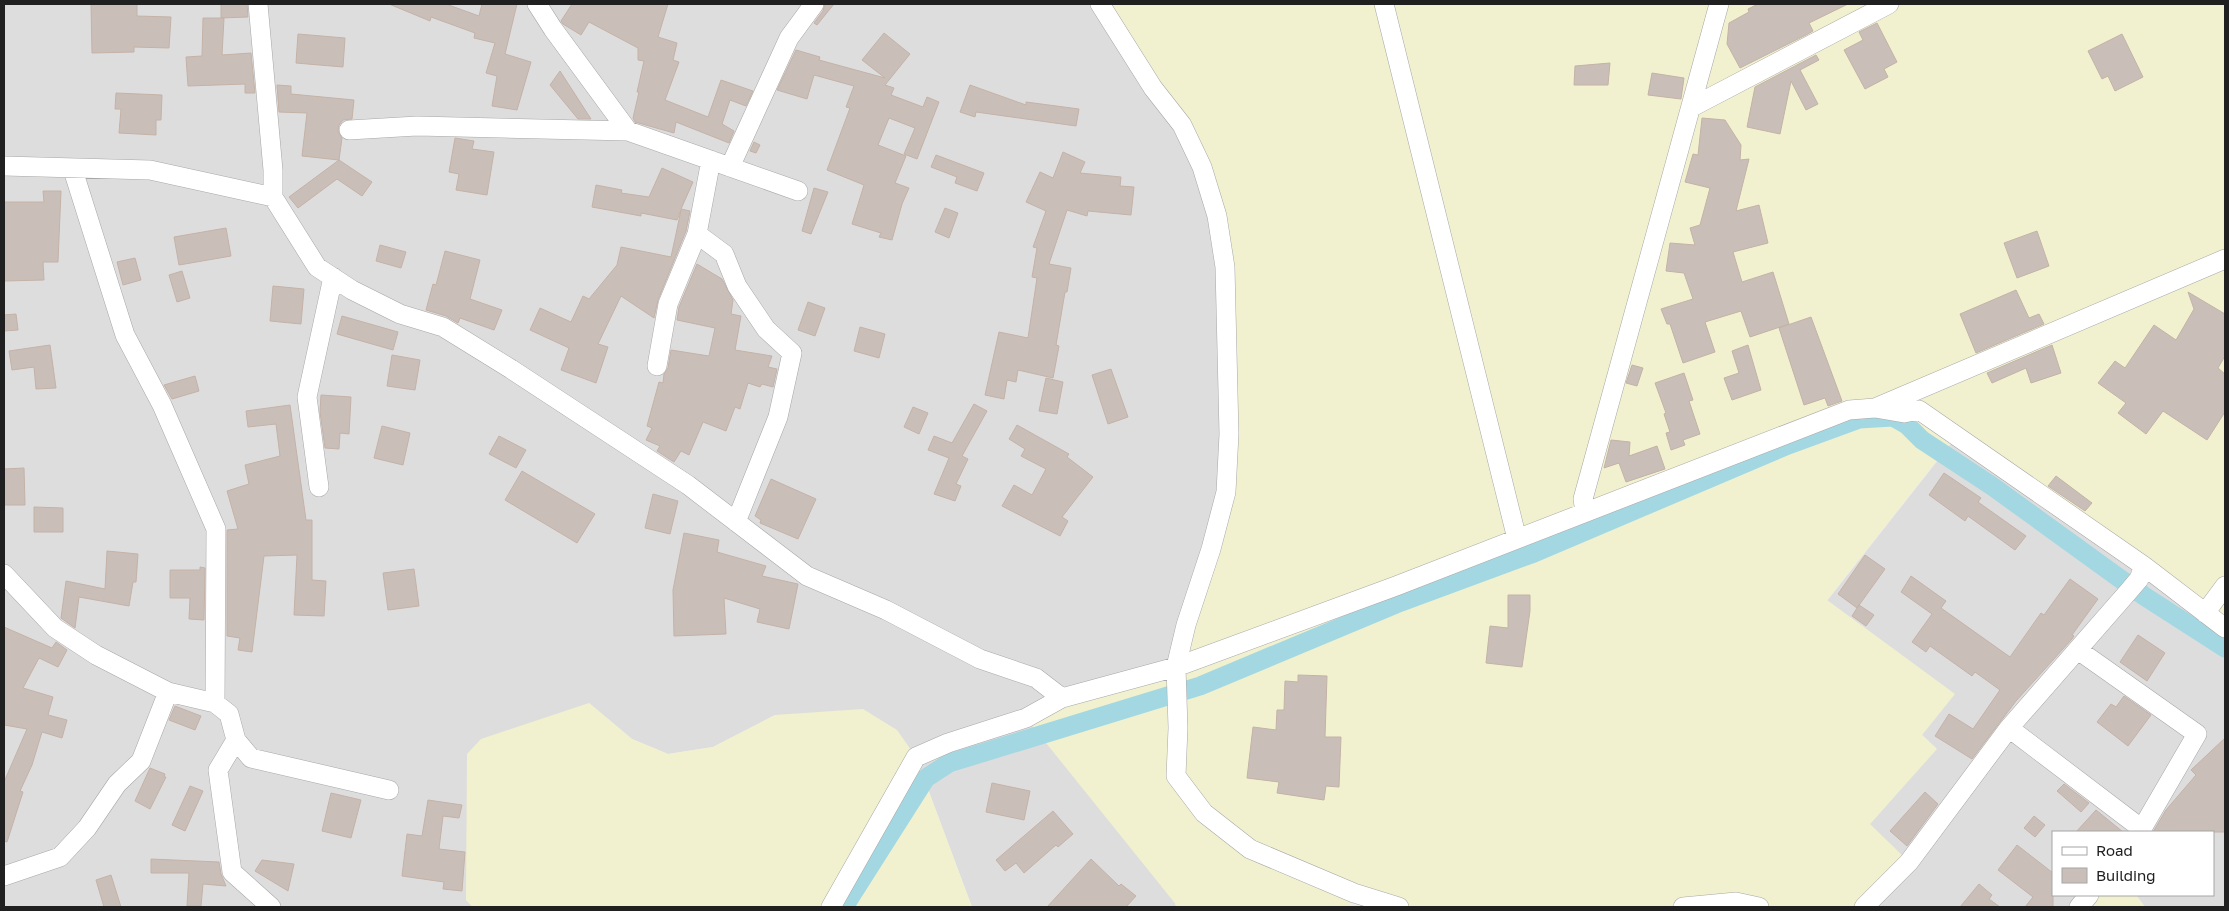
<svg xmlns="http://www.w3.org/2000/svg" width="2229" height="911" font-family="'Golos Text',sans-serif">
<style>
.residential{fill:#dedddd}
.farmland{fill:#f1f1d0}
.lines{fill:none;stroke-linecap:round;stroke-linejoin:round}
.canal{stroke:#a3d8e2;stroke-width:19}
.building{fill:#cabfb8;stroke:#c4b2a7}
.minor-casing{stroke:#a7a7a7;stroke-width:20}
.minor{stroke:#fff;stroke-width:19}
</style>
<rect width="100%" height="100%" fill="#f1ede6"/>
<path class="residential" d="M4 4H1100L1210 189 1229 434 1175 905 1178 907H972L916 757 775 715 713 747 668 754 632 739 589 703 466 900 473 907H4Z
M1957 436 2225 628V907H2145L2136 895H2213V832H2053V895H2085L2075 907H1864L1870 824 1936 748 1922 735 1827 601Z"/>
<path class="farmland" d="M1100 4H2225V628L1956 436 1827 600 1955 694 1922 735 1937 749 1870 824 1909 862 1864 907H1399L1354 893 1348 907H1178L1026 718 1176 666 1211 549 1229 434 1210 189Z
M589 703 632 739 668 754 713 747 775 715 863 709 897 730 916 757 972 907H473L466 900 467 754 481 739Z
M2085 895H2136L2145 907H2075Z"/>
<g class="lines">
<path class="canal" d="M844 907 926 778 949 763 1200 686 1401 602 1534 553 1788 445 1859 419 1893 417 1907 425 1922 440 1992 486 2144 596 2225 648"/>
</g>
<path class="building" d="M91 4H137V16L171 17 169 48 134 47V52L92 53Z
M221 4H247L248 17 221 18Z
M389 4H446L479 16 482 4H517L505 54 531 62 517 110 492 106 497 76 486 73 495 43 474 38 475 33 431 17 430 21Z
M572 4H668L658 37 677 43 673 60 679 62 665 100 708 117 721 80 753 91 746 106 730 100 722 124 734 131 729 143 676 122 674 133 635 122 633 118 639 92H637L644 61 638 60V48L589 22 581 35 563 24 561 21Z
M825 4H834L817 25 814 23 823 11Z
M1758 4H1848L1809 23 1813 31 1806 35 1740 68 1727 44 1729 23 1749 12 1748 9Z
M203 18H224L222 55 251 53 255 93H245V84L188 86 186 57 202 56Z
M1877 23 1897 62 1884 69 1888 77 1865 89 1844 50 1863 40 1859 32Z
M884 33 910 54 885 85 894 88 891 95 923 107 927 97 939 102 917 159 904 154 915 128 889 118 878 145 906 156 895 183 909 188 902 204 892 240 879 237 881 233 852 224 864 185 827 170 850 108 846 107 854 86 814 75 807 99 777 90 796 50 820 57 819 60 885 78 862 60Z
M298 34 345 38 343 67 296 63Z
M2122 34 2143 77 2115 91 2108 76 2102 79 2088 51Z
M1816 55 1819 60 1800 70 1818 104 1806 110 1791 81 1780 134 1747 127 1755 87Z
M1610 63 1608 85H1574L1575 66Z
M560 71 591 119H578L550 85Z
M1652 73 1684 78 1681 99 1648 95Z
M277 85 291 86V94L354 100 352 119 343 120 339 125 338 131 342 138 339 160 372 182 362 196 337 179 298 208 289 197 339 160 302 156 307 113 279 112Z
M970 85 1026 105V102L1079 109 1076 126 976 112 975 117 960 112Z
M116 93 162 95 161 120H156V135L119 133 121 109H115Z
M1702 118 1725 120 1741 145 1740 160 1749 159 1736 211 1759 205 1768 243 1733 252 1742 282 1773 272 1789 324 1750 337 1741 311 1705 322 1715 352 1683 363 1670 324H1667L1661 309 1693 299 1684 273 1666 271 1670 243 1695 245 1690 228 1700 225 1710 188 1685 182 1693 154 1698 155Z
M455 138 474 141 472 149 494 152 487 195 456 190 459 174 449 172Z
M754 142 760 145 756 153 750 151Z
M1063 152 1085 162 1080 173 1121 177 1120 186 1134 187 1131 215 1088 211 1087 216 1067 210 1049 264 1071 268 1067 292H1065L1056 345 1059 346 1053 378 1018 370 1016 382 1007 380 1004 399 985 395 999 332 1028 338 1037 278 1032 277 1037 248 1033 247 1046 211 1026 202 1040 172 1053 178Z
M936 155 984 173 977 191 955 183 957 177 931 167Z
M662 168 693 182 681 209 690 211 686 231 658 300 654 318 621 296 598 344 608 347 596 383 561 370 569 348 530 330 540 308 571 322 583 296 589 299 617 265 621 247 671 257 676 234 681 210 677 220 641 213V216L592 207 596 185 622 190 621 193 649 197Z
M814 188 828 192 811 234 802 231Z
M43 191H61L58 262H43L44 280 4 281V202H44Z
M945 208 958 213 949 238 935 232Z
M226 228 231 256 179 265 174 237Z
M2037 231 2049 266 2017 278 2004 243Z
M380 245 406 252 401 268 376 261Z
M445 251 480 260 470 299 502 310 494 330 460 318 458 323 446 316 426 310 433 284 436 285Z
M135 258 141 280 123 285 117 262Z
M697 264 722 279 733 300 731 314 741 316 735 350 772 356 768 367 777 369 773 387 762 384 760 387 748 383 740 409 735 407 726 431 703 422 689 455 681 451 674 462 657 451 660 446 646 440 652 428 647 426 659 382 663 383 664 374 668 368 671 350 709 356 715 328 677 320 679 307Z
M182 271 190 298 177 302 169 275Z
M273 286 304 289 301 324 270 321Z
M2016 290 2029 318 2039 314 2044 324 1976 353 1960 314Z
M2188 292 2225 314V356L2218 368 2225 374V412L2207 440 2163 411 2146 434 2118 413 2126 403 2098 383 2115 361 2125 368 2154 325 2176 340 2194 309Z
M808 302 825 308 815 336 798 330Z
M16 314 18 330 4 331V315Z
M342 316 398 332 393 350 337 334Z
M1811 317 1842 401 1828 406 1825 398 1804 405 1779 328Z
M860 327 885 334 879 358 854 351Z
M50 345 56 388 36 389 34 367 12 370 9 351Z
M1748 345 1761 390 1732 400 1724 378 1739 373 1732 351Z
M2052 345 2061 373 2031 383 2026 368 1992 383 1987 373Z
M392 355 420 360 415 390 387 386Z
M1632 365 1643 368 1637 386 1626 383Z
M1111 369 1128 417 1108 424 1092 375Z
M1684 373 1693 400 1689 401 1700 434 1683 440 1685 445 1671 450 1666 433 1670 432 1664 414 1666 413 1655 383Z
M195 376 199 391 172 399 164 385Z
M1046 378 1063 382 1057 414 1039 411Z
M321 395 351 397 349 434 340 433 339 449 325 448 320 412Z
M974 404 987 411 962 456 968 459 956 484 961 486 955 501 934 494 949 458 928 450 934 436 952 443Z
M290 405 306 520H312V580L326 581 324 616 294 615 297 555 264 556 252 652 238 650 240 638 227 636V530L238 529 227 491 249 484 245 465 280 456 276 424 248 427 246 411Z
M913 407 928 413 919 434 904 427Z
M1017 425 1069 454 1067 457 1093 477 1062 517 1068 521 1060 536 1002 506 1014 485 1032 495 1046 469 1021 456 1025 449 1009 439Z
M382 426 410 433 403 465 374 458Z
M499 436 526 450 516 468 489 454Z
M1611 440 1630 442 1629 456 1657 446 1665 469 1626 482 1619 463 1604 468Z
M24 468 25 505H4V469Z
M522 471 595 514 577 543 505 500Z
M1944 473 1981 498 1978 502 2026 536 2015 550 1968 516 1965 521 1929 495Z
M2056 476 2092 503 2085 511 2048 486Z
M771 479 816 499 798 539 760 523 761 520 755 516Z
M653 494 678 501 670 534 645 528Z
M34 507 63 508V532H34Z
M684 533 719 540 717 552 766 566 762 576 798 584 789 629 757 622 760 609 724 598 726 634 674 636 673 590Z
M107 551 138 554 136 582H133L129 606 79 597 75 628 61 618 66 581 105 589Z
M1865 555 1885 569 1857 608 1838 594Z
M200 567 205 568 204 620 189 619 190 598H170V570H200Z
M414 569 419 606 388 610 383 573Z
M1911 576 1946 601 1941 608 2010 657 2041 613 2044 615 2070 579 2098 599 2072 635 2074 636 2072 639 2016 701 1972 759 1935 736 1949 714 1973 729 2000 690 1975 672 1972 676 1930 646 1926 652 1912 642 1932 614 1901 592Z
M1508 595H1530V611L1522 667 1486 663 1490 626 1508 628Z
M1859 605 1874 615 1866 626 1852 616Z
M4 627 52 648 56 642 67 650 58 667 39 658 23 688 53 697 48 715 67 720 62 738 42 732 32 765 20 791 23 792 7 842 4 841V782L27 729 4 725Z
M2138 635 2165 653 2147 681 2120 662Z
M1298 675 1327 676 1325 737H1341L1339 787 1326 786 1324 800 1277 793 1279 782 1247 778 1253 727 1276 730 1277 710H1284L1285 681 1298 682Z
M2124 696 2151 715 2128 746 2097 722 2111 704 2116 707Z
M175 706 201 716 195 730 169 720Z
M2225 738V832H2153L2166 810 2196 775 2191 770Z
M150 768 165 774 164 777H166L150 809 135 801Z
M992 783 1030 791 1024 820 986 812Z
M2064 784 2089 803 2081 812 2057 791Z
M190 786 203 791 185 831 172 825Z
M1925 792 1938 804 1907 846 1890 831Z
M331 793 361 800 351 838 322 831Z
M428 800 462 805 459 818 443 816 439 849 465 852 462 891 443 889 444 882 402 876 407 834 422 836Z
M2096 810 2123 832H2076Z
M1053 811 1073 834 1058 847 1056 845 1024 873 1016 863 1005 871 996 860Z
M2034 816 2045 825 2035 837 2024 828Z
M2017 845 2053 873V907H2025L2033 897 1998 870Z
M151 859 219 862 221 874 226 886 203 884 201 906H187L189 873H151Z
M1091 859 1119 886 1121 884 1136 896 1126 907H1047Z
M262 860 294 864 288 891 255 871Z
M111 875 121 907H104L96 880Z
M1979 884 1992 895 1989 899 2000 907H1960Z"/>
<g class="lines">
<g class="minor-casing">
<path id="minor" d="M258 4 273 170V197
M537 4 553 29 628 131 798 191
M1100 4 1153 88 1182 125 1202 167 1217 216 1225 267 1229 434 1226 492 1211 549 1186 625 1176 667 1178 728 1176 776 1204 813 1250 849 1354 893 1399 907
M1384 4 1517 539
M1692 107 1889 4
M349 130 417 126 628 131
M711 160 697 234 724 254 737 286 766 329 792 353 778 417 736 522
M4 166 150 170 273 197 317 267 352 290 400 314 443 327 511 369 688 485 807 576 886 610 980 659 1036 678 1062 698
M730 167 789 38 814 4
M73 170 125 335 162 405 216 529 215 703
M657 366 668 304 697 234
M1875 408 2225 259
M319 487 307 397 333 277
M1585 512 1583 499 1719 4
M4 574 55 628 96 655 168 692 215 703 229 714 236 740 251 758 389 790
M2205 613 2225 586
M2078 650 2197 734 2140 832
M2009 728 2142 829
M236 740 218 770 232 872 271 907
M4 876 60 857 87 828 117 784 141 761 168 692
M831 907 916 757 948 743 1026 718 1062 698 1176 667 1396 586 1849 410 1875 408 1904 413 1919 410 2144 566 2225 628
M1683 907 1736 902 1759 907
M1864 907 1909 862 2009 728 2128 592 2139 579 2144 566
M2079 907 2089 895"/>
</g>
<use href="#minor" class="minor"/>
</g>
<rect width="2229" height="911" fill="none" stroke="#202020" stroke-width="10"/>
<rect x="2052" y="831" width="162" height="65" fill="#ffffff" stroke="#a6a6a6"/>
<rect x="2062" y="847" width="25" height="8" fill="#ffffff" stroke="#a6a6a6"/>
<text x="2096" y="856" font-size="15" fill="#202020">Road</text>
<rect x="2062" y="868" width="25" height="15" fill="#cabfb8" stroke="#a6a6a6"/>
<text x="2096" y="881" font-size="15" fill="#202020">Building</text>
</svg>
